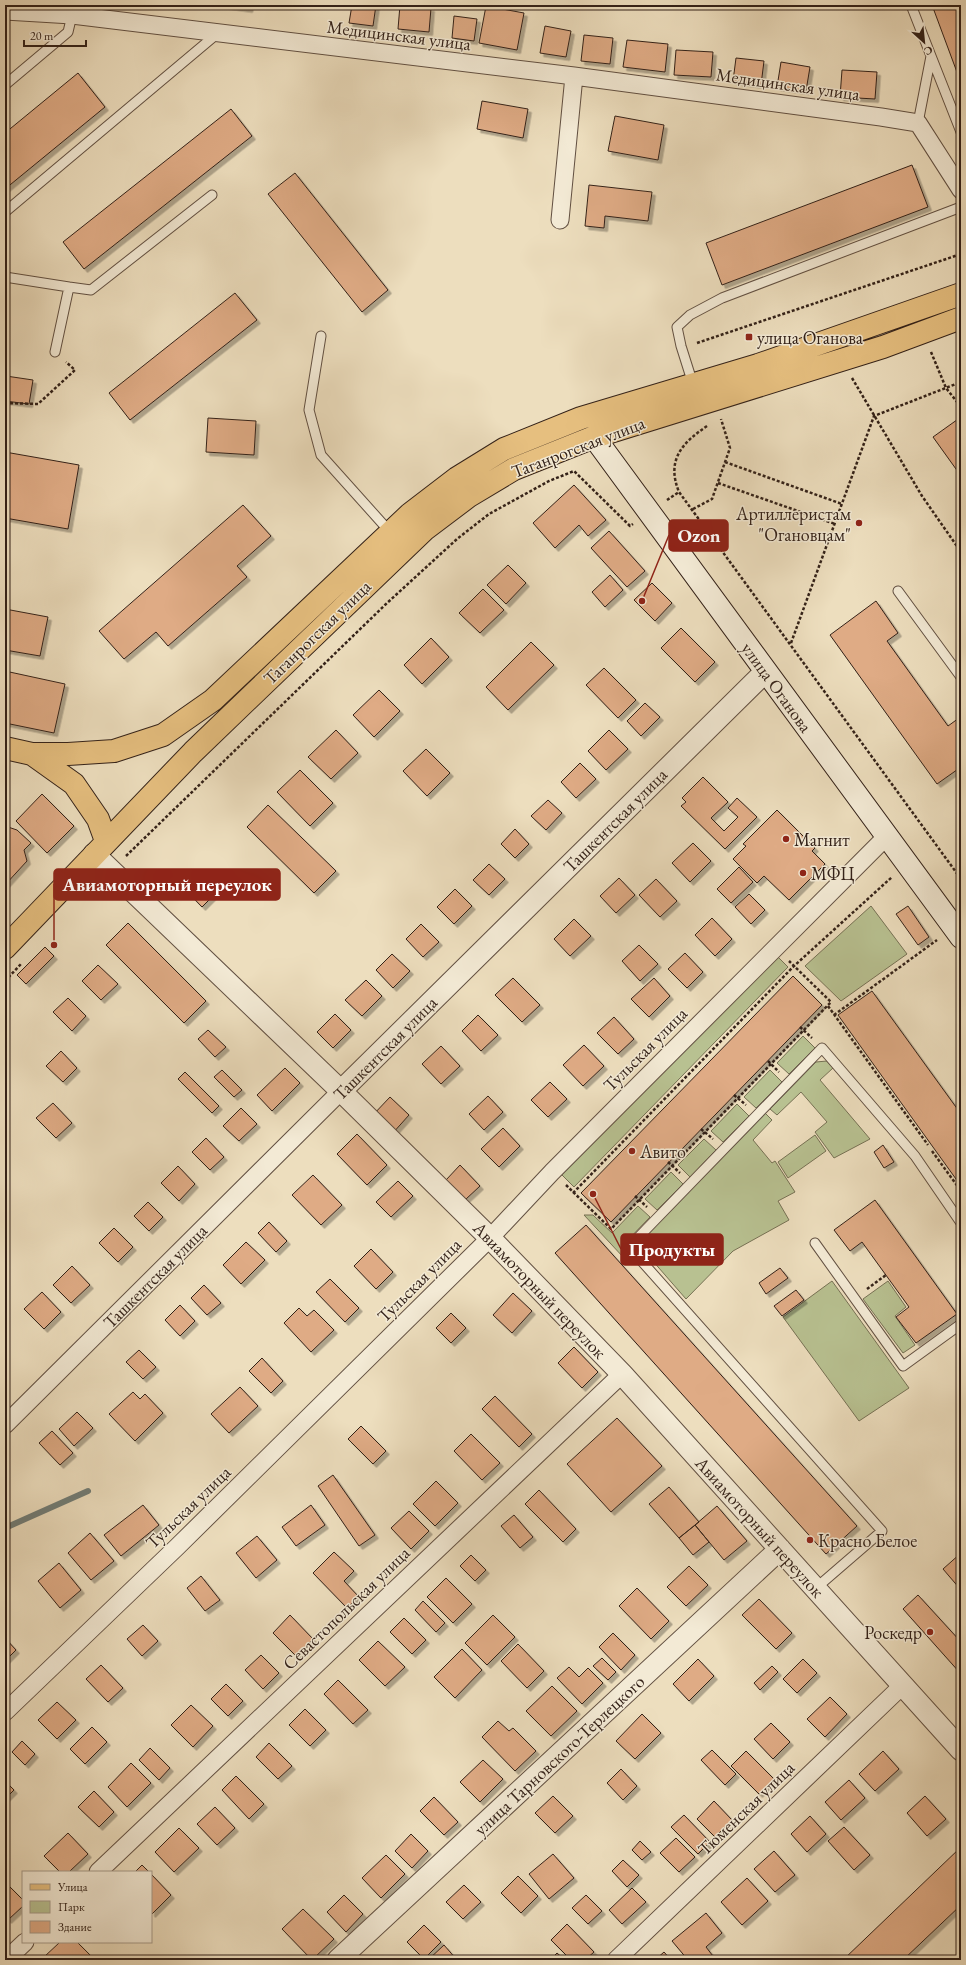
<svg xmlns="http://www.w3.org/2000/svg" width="966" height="1965" font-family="'EB Garamond',serif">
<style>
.green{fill:#b8c191;stroke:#767154}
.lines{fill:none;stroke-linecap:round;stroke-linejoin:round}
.stream{stroke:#717d77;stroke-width:6}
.building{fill:#dfab85;stroke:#332118;filter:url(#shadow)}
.service-casing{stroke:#625042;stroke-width:11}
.minor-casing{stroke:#625042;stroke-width:19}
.tertiary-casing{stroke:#625042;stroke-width:23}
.secondary-casing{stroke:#332118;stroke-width:24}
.primary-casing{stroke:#332118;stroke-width:24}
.path{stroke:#332118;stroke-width:2.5;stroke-dasharray:3 2;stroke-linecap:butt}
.service{stroke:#f3ead5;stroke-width:9}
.minor{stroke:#f3ead5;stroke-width:17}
.tertiary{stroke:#f3ead5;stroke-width:21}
.secondary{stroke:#f3ead5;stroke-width:22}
.primary{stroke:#e6bf7f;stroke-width:22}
.poi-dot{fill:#8f2418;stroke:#f3ead5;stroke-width:1.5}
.labels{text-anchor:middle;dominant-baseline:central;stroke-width:3;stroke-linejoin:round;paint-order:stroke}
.street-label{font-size:18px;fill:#332118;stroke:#f3ead5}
.poi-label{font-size:18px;fill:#332118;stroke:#f3ead5;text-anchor:start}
.leader{fill:none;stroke:#8f2418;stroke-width:1.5}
.callout-dot{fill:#8f2418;stroke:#f3ead5;stroke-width:1.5}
.callout{fill:#8f2418;stroke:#8f2418;stroke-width:1.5}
.callout-label{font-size:19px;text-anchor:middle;font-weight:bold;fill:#fff}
</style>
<defs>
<filter id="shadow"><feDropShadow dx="3.5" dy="3.5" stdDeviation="0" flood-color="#0004"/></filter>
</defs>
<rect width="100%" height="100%" fill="#eddebe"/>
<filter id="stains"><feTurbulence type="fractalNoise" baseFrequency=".005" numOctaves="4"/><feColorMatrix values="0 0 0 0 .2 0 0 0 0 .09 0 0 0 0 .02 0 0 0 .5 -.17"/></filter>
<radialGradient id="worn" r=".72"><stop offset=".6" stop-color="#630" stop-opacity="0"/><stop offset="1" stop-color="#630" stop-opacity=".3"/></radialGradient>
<path class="green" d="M871 906 907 954 841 1001 805 966Z
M775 954 788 967 574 1187 561 1174Z
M803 1036 815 1048 789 1074 777 1063Z
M827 1061 833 1068 820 1080 870 1139 834 1158 815 1132 827 1122 801 1092 777 1115 770 1109 816 1062Z
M770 1070 782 1082 756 1108 744 1097Z
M737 1104 749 1116 723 1142 711 1131Z
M765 1113 772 1120 753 1140 772 1163 775 1161 795 1192 778 1201 789 1220 733 1251 686 1299 638 1244Z
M815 1135 826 1151 788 1178 778 1162Z
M704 1139 716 1150 690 1177 678 1165Z
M671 1172 683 1184 657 1210 645 1199Z
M638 1206 650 1217 622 1246 629 1253 624 1258 584 1215H593L612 1233Z
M832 1281 909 1388 859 1421 783 1317Z
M888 1281 906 1307 895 1316 915 1345 903 1353 863 1299Z"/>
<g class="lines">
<path class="stream" d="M5 1528 88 1491"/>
</g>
<path class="building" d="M222 5H250L249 9Z
M352 5H376L373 26 349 23Z
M400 5 431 8 429 32 398 29Z
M932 5H961V83Z
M486 6 524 13 517 50 479 43Z
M454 16 477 19 474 41 452 38Z
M545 26 571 31 566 57 540 53Z
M584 35 613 38 610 64 581 61Z
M627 40 668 44 665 72 623 67Z
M676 50 713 52 711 77 674 75Z
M736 58 764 61 761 85 733 81Z
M781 62 810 67 806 91 777 87Z
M842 70 877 72 875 99 840 97Z
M78 73 105 107 5 189V133Z
M482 101 528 109 523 138 477 129Z
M231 109 252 136 84 269 63 242Z
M615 116 664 125 658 160 608 151Z
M912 165 928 207 722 285 706 243Z
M295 173 388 290 362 312 268 194Z
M589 185 652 192 648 221 605 216 604 228 585 226Z
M235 293 257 320 130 420 109 393Z
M6 376 33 380 29 404 5 401Z
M961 417V476L933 437Z
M208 418 256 421 254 455 206 452Z
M5 452 79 465 68 529 5 518Z
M574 485 606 520 588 536 579 525 555 548 533 523Z
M243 505 271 536 237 566 247 577 168 646 156 632 124 659 99 631Z
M609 531 645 571 627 587 591 548Z
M508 565 526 583 506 604 487 585Z
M610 575 623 590 605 607 592 592Z
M652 583 672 603 655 621 634 600Z
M483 589 504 610 480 633 459 613Z
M876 601 898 633 887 641 948 726 959 718 961 721V767L937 784 830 635Z
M5 609 48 617 40 656 5 650Z
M681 628 715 662 695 682 661 648Z
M431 638 449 657 422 684 404 665Z
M531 642 554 665 508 710 486 687Z
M604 668 636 700 618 718 586 685Z
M5 671 65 684 54 733 5 723Z
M379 690 400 711 374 737 353 715Z
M645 703 660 717 641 736 627 721Z
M336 730 358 753 331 779 308 757Z
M609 730 628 749 606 770 588 751Z
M426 749 450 773 427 796 403 771Z
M580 763 596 779 576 798 561 782Z
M300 770 333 803 310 826 277 792Z
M703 777 728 802 711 818 724 831 738 817 728 808 737 798 757 817 725 849 681 806 686 802 682 798Z
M42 794 74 826 47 853 16 821Z
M548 800 562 813 546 830 531 816Z
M268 805 336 871 314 893 247 827Z
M777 810 815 848 812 851 825 864 789 900 764 876 757 883 733 859 746 846 743 844Z
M5 826 17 830 31 843 24 850 27 861 5 885Z
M515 829 529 844 515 858 501 844Z
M693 843 711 861 690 882 672 863Z
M489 864 505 879 489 895 473 880Z
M739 867 753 882 731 903 717 889Z
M192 869 216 893 202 907 178 882Z
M619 878 635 895 616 913 600 896Z
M656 879 677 901 660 917 639 895Z
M455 889 472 906 454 924 437 907Z
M749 894 765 910 751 924 735 907Z
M908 906 929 937 918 945 896 914Z
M712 918 732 939 715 956 695 935Z
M574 919 591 936 570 956 554 939Z
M128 923 206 1001 184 1023 106 945Z
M421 924 439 942 423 957 406 939Z
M639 945 658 964 640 981 622 961Z
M45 947 54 956 26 984 17 975Z
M685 953 703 972 687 988 668 969Z
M392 954 410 971 393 988 376 970Z
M98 965 118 984 101 1000 82 981Z
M793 976 822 1005 611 1222 581 1193Z
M513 978 540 1005 522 1022 495 995Z
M654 978 670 996 649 1017 631 999Z
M366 980 382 996 362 1016 345 1000Z
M872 991 961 1114V1186L838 1015Z
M68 998 86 1016 72 1031 53 1012Z
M335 1014 351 1030 333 1048 317 1032Z
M478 1015 498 1035 481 1051 462 1031Z
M614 1017 634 1039 618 1054 597 1033Z
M208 1030 226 1047 215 1057 198 1039Z
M584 1045 604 1066 583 1086 563 1065Z
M441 1046 460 1066 441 1084 422 1064Z
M61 1051 77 1068 63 1082 46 1066Z
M285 1068 300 1083 272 1111 257 1095Z
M222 1070 242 1090 234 1097 214 1077Z
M185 1072 219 1106 212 1113 178 1079Z
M550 1082 567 1099 548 1117 531 1100Z
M488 1096 503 1112 484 1130 469 1114Z
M390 1097 409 1115 392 1134 372 1116Z
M53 1103 72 1123 56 1138 36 1118Z
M241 1108 257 1124 239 1141 223 1126Z
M503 1128 520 1146 499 1167 481 1149Z
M357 1134 387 1165 367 1185 337 1154Z
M206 1138 224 1157 210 1170 192 1152Z
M883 1145 894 1162 884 1168 874 1152Z
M460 1165 480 1186 465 1200 446 1180Z
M178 1166 195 1184 179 1201 161 1183Z
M313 1175 342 1205 321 1225 292 1195Z
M398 1181 413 1196 391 1217 376 1202Z
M875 1200 957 1314 916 1343 896 1317 909 1307 862 1242 850 1251 834 1230Z
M148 1202 163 1217 149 1231 134 1216Z
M269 1222 287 1241 276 1252 258 1233Z
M586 1225 857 1526 826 1554 555 1253Z
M114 1228 133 1247 118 1262 99 1243Z
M246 1242 265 1260 241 1284 223 1265Z
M371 1249 393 1272 376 1289 354 1266Z
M72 1266 90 1285 71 1303 53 1285Z
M780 1268 788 1278 766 1294 759 1283Z
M330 1279 359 1308 345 1322 316 1292Z
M204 1285 221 1303 207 1315 191 1298Z
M796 1290 804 1300 782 1316 774 1306Z
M42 1292 61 1312 44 1329 24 1309Z
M513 1293 532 1311 512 1333 493 1315Z
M180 1305 195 1321 180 1336 165 1320Z
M299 1308 307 1316 314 1310 334 1330 311 1352 284 1323Z
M451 1313 466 1328 451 1343 436 1328Z
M574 1347 598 1372 582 1388 558 1363Z
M139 1350 156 1367 143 1379 126 1362Z
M262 1358 283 1381 271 1393 249 1371Z
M240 1387 258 1406 229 1433 211 1414Z
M133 1392 140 1399 145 1394 163 1413 135 1441 109 1414Z
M495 1396 532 1434 519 1447 482 1409Z
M77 1412 93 1428 74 1446 59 1429Z
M617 1418 662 1466 611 1512 567 1464Z
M361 1426 386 1451 373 1464 348 1439Z
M52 1431 73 1453 60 1465 39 1443Z
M471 1434 500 1463 482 1480 454 1451Z
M333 1475 375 1535 359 1546 318 1486Z
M436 1481 458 1503 435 1526 413 1504Z
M669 1487 699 1522 679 1538 649 1504Z
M539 1490 576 1529 563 1542 525 1504Z
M143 1505 159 1525 121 1556 104 1535Z
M311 1505 325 1525 296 1546 282 1527Z
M717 1506 747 1541 724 1560 695 1525Z
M409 1511 429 1531 411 1549 391 1528Z
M514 1515 533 1537 520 1548 501 1526Z
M695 1525 709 1542 693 1555 679 1538Z
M90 1533 114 1561 91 1580 68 1553Z
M257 1536 277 1560 256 1578 236 1553Z
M334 1552 354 1571 344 1581 359 1597 347 1608 313 1573Z
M961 1553V1590L943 1569Z
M471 1555 486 1570 475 1581 460 1566Z
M59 1563 81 1590 60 1608 38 1581Z
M689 1566 708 1585 686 1606 667 1587Z
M201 1576 220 1600 205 1611 187 1588Z
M446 1578 472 1604 453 1623 427 1597Z
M637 1588 669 1621 651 1639 619 1606Z
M918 1595 961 1642V1674L903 1609Z
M759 1599 792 1633 776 1649 742 1615Z
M423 1601 445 1623 436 1632 415 1610Z
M290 1615 313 1639 296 1656 273 1633Z
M493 1615 515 1637 487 1665 465 1643Z
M404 1618 426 1640 412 1654 390 1632Z
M143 1625 158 1641 142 1656 127 1639Z
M613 1633 635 1655 621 1670 599 1647Z
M5 1638 16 1650 5 1661Z
M378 1641 405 1667 385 1686 359 1660Z
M518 1644 544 1671 527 1688 501 1661Z
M462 1649 482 1670 455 1698 434 1677Z
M261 1655 279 1673 263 1689 245 1670Z
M602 1658 616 1672 608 1680 593 1666Z
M698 1659 714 1676 689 1701 673 1684Z
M803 1659 817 1673 797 1693 783 1679Z
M101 1665 123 1688 108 1702 86 1679Z
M772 1666 778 1672 760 1690 754 1683Z
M569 1667 579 1677 588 1668 603 1683 582 1704 557 1678Z
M338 1680 368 1710 353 1724 324 1694Z
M226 1684 243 1701 228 1716 211 1699Z
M552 1686 577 1711 551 1736 526 1711Z
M830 1697 847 1714 825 1737 807 1719Z
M57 1702 76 1720 57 1739 38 1720Z
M191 1705 213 1726 193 1747 171 1725Z
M305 1709 326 1730 310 1746 289 1725Z
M642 1714 661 1733 635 1759 616 1741Z
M498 1721 509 1731 513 1728 536 1751 515 1771 482 1737Z
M771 1723 790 1742 773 1759 754 1739Z
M92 1727 107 1742 85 1764 70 1749Z
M22 1741 35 1754 25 1765 12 1752Z
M269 1743 292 1766 278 1779 256 1757Z
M150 1748 170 1768 159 1780 139 1760Z
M712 1750 736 1774 725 1785 701 1760Z
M746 1751 774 1779 759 1794 731 1766Z
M883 1751 899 1769 875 1791 859 1774Z
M483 1760 503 1779 480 1802 460 1782Z
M131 1763 151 1783 127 1807 108 1787Z
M621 1769 637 1786 623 1800 607 1783Z
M236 1776 264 1804 249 1819 222 1790Z
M849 1780 865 1798 841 1820 825 1802Z
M5 1781 14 1790 5 1799Z
M94 1791 114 1812 99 1827 78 1807Z
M553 1796 573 1816 555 1833 535 1813Z
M925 1796 946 1819 927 1836 907 1813Z
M434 1797 458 1822 444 1835 420 1811Z
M714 1801 732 1820 715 1837 697 1819Z
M215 1807 235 1828 217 1845 197 1824Z
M684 1815 710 1842 698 1854 671 1827Z
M810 1816 826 1834 807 1852 791 1834Z
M844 1827 870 1855 854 1870 828 1841Z
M179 1828 199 1848 174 1872 155 1852Z
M68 1833 88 1854 69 1872H60L44 1856Z
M411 1834 428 1851 412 1868 395 1851Z
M676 1838 695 1857 679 1872 660 1853Z
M640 1841 651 1852 642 1860 632 1850Z
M961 1847V1905L903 1960H843Z
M774 1851 795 1875 775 1892 754 1869Z
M553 1854 574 1878 549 1899 529 1874Z
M386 1855 405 1874 381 1898 362 1878Z
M623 1860 639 1875 627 1887 612 1871Z
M142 1865 149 1872H135Z
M151 1874 171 1895 152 1914 151 1913Z
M518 1876 538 1896 521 1913 501 1893Z
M747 1878 768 1901 742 1925 721 1902Z
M5 1882 23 1900V1906L8 1920 5 1917Z
M464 1885 481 1902 463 1919 446 1902Z
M632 1888 646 1902 622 1924 609 1910Z
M344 1895 363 1914 346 1932 327 1912Z
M586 1895 602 1911 588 1924 572 1908Z
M303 1909 334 1939 312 1960 282 1929Z
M706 1913 722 1933 706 1947 716 1960H688L672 1941Z
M567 1924 594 1952 585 1960H571L551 1940Z
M424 1925 441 1942 424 1959 407 1942Z
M60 1942H77L90 1955 85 1960H47L44 1957Z
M444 1945 457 1960H428Z
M664 1952 671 1960H655Z
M557 1953 565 1960H550Z"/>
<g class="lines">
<g class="service-casing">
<path id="service" d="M911 5 931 56 918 123
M931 56 961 132
M5 85 68 32 72 15
M5 212 218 33
M5 277 69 287 55 352
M69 287 91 290 212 195
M321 336 309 410 321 455 390 532
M693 384 681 346 677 327 690 315 722 298 961 207
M898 591 961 677
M815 1243 903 1366 961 1324
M816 1588 882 1531 629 1247 822 1048 915 1156 961 1223"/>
</g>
<g class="minor-casing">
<path id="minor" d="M5 11 72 15 574 76 881 117 918 123 961 190
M560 220 574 76
M5 1425 341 1091
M5 1712 177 1547 490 1238 552 1172 887 836
M98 1872 622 1374
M6 1960 25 1942
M616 1960 903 1685"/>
</g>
<g class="tertiary-casing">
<path id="tertiary" d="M94 854 341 1091 490 1238 622 1374 961 1750
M341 1091 765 672
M338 1960 780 1549"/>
</g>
<g class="secondary-casing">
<path id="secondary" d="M594 437 961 937"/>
</g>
<g class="primary-casing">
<path id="primary" d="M5 748 32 754H68L114 751 163 735 213 700 410 514 457 478 504 449 581 418 758 365 961 294
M32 754 74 784 98 819 106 841
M5 948 193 752 424 530 469 496 514 469 594 437 883 347 961 318"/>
</g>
<path class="path" d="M697 343 961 254
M931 352 946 388 961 407
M852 378 922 496 961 552
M5 403 38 404 75 370 66 362
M707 426C682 443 666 460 679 492L961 879
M725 462 842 504
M718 483 835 524
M667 500 679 492
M693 509 712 499 730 448 721 419
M791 643 874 416 961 382
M126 856 386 604 457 539 489 514 549 481 574 471 630 526 633 524
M5 981 21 964
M828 1006 928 1145
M834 1015 937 940
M800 1027 812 1038
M768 1061 779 1072
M734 1095 746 1105
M701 1129 713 1139
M932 1151 961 1191
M668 1162 680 1173
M566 1185 611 1229 831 1002 789 961
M573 1193 794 966 892 877
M635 1196 647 1207
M867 1289 886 1275"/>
<use href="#service" class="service"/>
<use href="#minor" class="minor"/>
<use href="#tertiary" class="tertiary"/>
<use href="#secondary" class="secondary"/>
<use href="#primary" class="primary"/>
</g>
<g class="poi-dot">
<rect x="745" y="333" width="8" height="8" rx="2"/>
<circle cx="859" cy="523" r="4"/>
<circle cx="786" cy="839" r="4"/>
<circle cx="803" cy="873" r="4"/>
<circle cx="632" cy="1151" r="4"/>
<circle cx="810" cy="1540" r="4"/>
<circle cx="930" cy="1632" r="4"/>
</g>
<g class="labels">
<g class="street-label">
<text transform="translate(399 35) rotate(7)">Медицинская улица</text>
<text transform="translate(788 84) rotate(8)">Медицинская улица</text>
<text transform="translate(578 447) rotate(-21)">Таганрогская улица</text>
<text transform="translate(317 632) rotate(-44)">Таганрогская улица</text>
<text transform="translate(777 687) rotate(54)">улица Оганова</text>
<text transform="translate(615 820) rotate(-45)">Ташкентская улица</text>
<text transform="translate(385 1048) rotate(-45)">Ташкентская улица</text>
<text transform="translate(645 1049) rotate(-45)">Тульская улица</text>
<text transform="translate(155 1276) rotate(-45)">Ташкентская улица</text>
<text transform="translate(419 1280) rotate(-45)">Тульская улица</text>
<text transform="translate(540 1290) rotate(46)">Авиамоторный переулок</text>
<text transform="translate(188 1507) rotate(-44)">Тульская улица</text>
<text transform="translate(760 1527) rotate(48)">Авиамоторный переулок</text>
<text transform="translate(346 1608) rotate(-44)">Севастопольская улица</text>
<text transform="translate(559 1755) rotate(-43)">улица Тарновского-Терлецкого</text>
<text transform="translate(746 1808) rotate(-44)">Тюменская улица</text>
</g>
<g class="poi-label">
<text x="757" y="337">улица Оганова</text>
<text x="851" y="513" text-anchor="end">Артиллеристам<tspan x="851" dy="21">"Огановцам"</tspan></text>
<text x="794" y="839">Магнит</text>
<text x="811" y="873">МФЦ</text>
<text x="640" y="1151">Авито</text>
<text x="818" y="1540">Красно Белое</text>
<text x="922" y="1632" text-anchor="end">Роскедр</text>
</g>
</g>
<path class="leader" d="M642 601L669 535M54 945L54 884M593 1194L621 1249"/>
<g class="callout-dot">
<circle cx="642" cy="601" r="4"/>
<circle cx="54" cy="945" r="4"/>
<circle cx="593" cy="1194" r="4"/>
</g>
<g class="callout">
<rect x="669" y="520" width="59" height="31" rx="4"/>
<rect x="54" y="869" width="226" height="31" rx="4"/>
<rect x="621" y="1234" width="102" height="31" rx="4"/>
</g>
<g class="callout-label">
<text x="699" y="542">Ozon</text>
<text x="167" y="891">Авиамоторный переулок</text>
<text x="672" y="1256">Продукты</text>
</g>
<rect width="966" height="1965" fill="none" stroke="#eddebe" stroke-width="20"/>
<rect x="6" y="6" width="954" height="1953" fill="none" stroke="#332118" stroke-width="2"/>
<rect x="10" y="10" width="946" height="1945" fill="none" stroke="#332118"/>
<rect x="22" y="1871" width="130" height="72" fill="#f3ead5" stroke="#a69a89"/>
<rect x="30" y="1884" width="20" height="6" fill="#e6bf7f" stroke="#a69a89"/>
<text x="58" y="1891" font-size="12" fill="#332118">Улица</text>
<rect x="30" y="1901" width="20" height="12" fill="#b8c191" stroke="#a69a89"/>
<text x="58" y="1911" font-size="12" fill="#332118">Парк</text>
<rect x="30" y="1921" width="20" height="12" fill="#dfab85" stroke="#a69a89"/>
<text x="58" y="1931" font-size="12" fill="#332118">Здание</text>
<g transform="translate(924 42) rotate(153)" stroke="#f3ead5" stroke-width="3" paint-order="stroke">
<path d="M0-3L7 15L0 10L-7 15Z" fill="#332118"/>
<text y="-6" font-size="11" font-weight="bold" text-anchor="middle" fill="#332118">С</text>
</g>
<path d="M24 40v6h62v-6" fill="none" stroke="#332118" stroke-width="2"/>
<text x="30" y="40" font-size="12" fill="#332118" stroke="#f3ead5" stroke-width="3" paint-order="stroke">20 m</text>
<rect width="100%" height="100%" filter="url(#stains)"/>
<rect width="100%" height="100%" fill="url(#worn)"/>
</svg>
